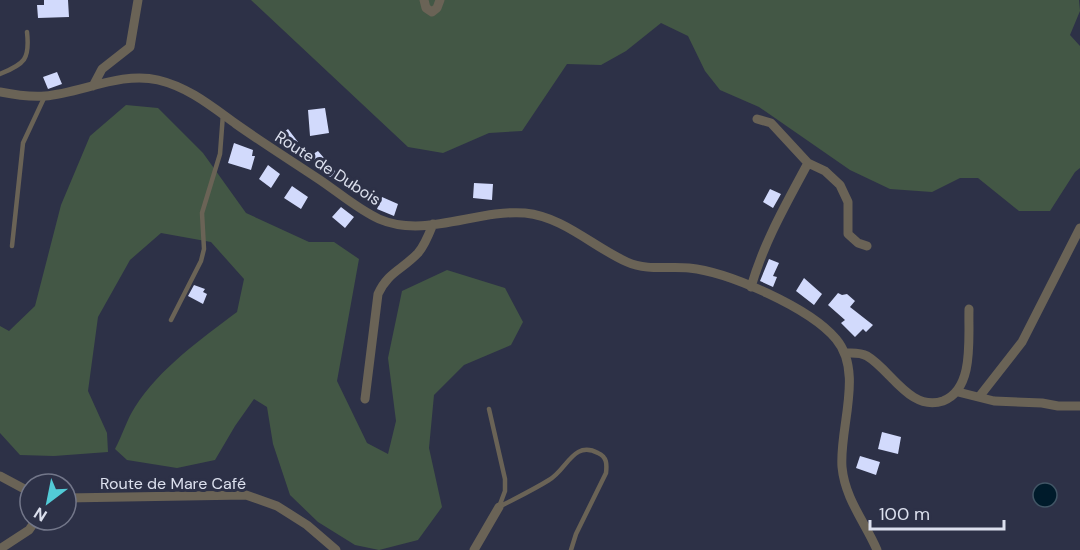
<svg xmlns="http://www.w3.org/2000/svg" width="1080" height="550" font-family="'DM Sans',sans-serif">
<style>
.green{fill:#435745}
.water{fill:#001b2b;stroke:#425666;stroke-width:1.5}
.building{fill:#d2dafc}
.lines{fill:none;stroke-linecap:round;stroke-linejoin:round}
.service{stroke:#6a6356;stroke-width:4.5}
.minor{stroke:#6a6356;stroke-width:9}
.labels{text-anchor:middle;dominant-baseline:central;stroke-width:6;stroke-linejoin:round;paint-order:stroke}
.street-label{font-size:16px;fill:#dce0ee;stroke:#2d3147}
</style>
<rect width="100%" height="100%" fill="#2d3147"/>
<path class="green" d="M251 0H1079L1080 11 1070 35 1080 46V168L1075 172 1050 211H1019L978 178H960L932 192 890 189 850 170 759 107 720 90 705 71 688 36 661 23 626 51 601 65 567 64 522 131 489 133 443 153 408 147Z
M126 105 158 108 203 153 246 213 309 242H334L359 259 337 381 367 443 388 454 396 421 388 358 402 291 447 270 505 288 523 322 511 345 464 365 434 395 429 448 442 507 418 540 379 550 355 545 318 522 290 495 273 444 267 407 254 399 235 426 215 460 177 468 127 460 115 449C122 436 127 419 135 407 160 368 201 339 237 312L244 279 211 242 161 233 130 260 98 317 88 391 107 433 108 452 54 456 20 455 0 433V326L9 331 35 306 61 205 90 136Z"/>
<path class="water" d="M1033 495a12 12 0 1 1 24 0a12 12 0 1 1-24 0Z"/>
<path class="building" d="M44 0H68L69 17 38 18 37 5H44Z
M57 72 62 84 48 89 43 77Z
M325 108 329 133 310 136 308 110Z
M288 129 298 142 290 149 279 136Z
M234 143 253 150 252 156H255L251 170 228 163Z
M318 151 337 173 330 177 315 169 313 154Z
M268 165 280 174 271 188 259 179Z
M474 183 493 184 492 200 473 198Z
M292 186 308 197 301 209 284 198Z
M770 189 781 194 773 208 763 202Z
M382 197 398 204 394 216 377 209Z
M341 207 354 217 345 228 332 217Z
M769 259 779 263 773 276 777 277 773 287 760 281Z
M804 278 822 294 814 305 796 291Z
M194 285 205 289 203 292 207 294 203 304 188 296Z
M838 293 842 295 847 294 855 301 850 307 873 325 866 332 863 329 855 337 841 323 845 320 828 305Z
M882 432 901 437 898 454 878 449Z
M860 456 880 462 876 475 856 468Z"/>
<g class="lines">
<path class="service" d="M0 74C25 64 30 59 27 32
M12 246 23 143 45 96
M171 320 201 261 204 249 202 213 220 154 223 114
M489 409 505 479V491L499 507
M499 507C516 498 533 490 549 480 567 470 573 440 598 453 607 457 607 464 606 473L576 534 571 550"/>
<path class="minor" d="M424 0 426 8 432 12 437 8 440 0
M93 86 102 69 130 47 138 0
M0 92C15 95 31 97 45 96 81 93 122 71 158 80 188 87 211 106 236 124 263 143 290 160 317 178 337 191 357 209 379 219 425 239 477 209 525 213 564 217 593 247 627 262 647 271 669 266 689 268 729 272 810 308 836 339 864 372 839 428 842 467 845 499 865 522 877 550
M757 119 771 123 808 163 825 171 840 185 848 202V234L858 243 867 246
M751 287C764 242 786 204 808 163
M845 353C853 353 860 352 867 356 891 370 910 412 943 401 975 389 968 337 969 309
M958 392 994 401 1042 403 1058 406H1080
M979 397 1022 342 1080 228
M365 399 378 294C388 272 402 270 418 253 425 245 429 234 433 224
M0 476 30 492
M66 498 246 495 277 506 307 525 336 550
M0 549 29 530 36 520
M474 550 499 507"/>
</g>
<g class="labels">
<g class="street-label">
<text transform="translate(328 168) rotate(33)">Route de Dubois</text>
<text x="173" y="483">Route de Mare Café</text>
</g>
</g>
<g transform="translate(48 502) rotate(212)"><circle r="28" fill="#2d3147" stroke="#73778a" stroke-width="1.5"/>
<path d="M0-4.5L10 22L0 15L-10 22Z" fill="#52cbd7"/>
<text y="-9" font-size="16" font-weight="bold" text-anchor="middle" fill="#dce0ee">N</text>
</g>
<path d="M870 520v9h134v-9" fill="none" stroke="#dce0ee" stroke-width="3"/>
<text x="879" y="520" font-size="18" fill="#dce0ee" stroke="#2d3147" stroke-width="4.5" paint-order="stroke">100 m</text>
</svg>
